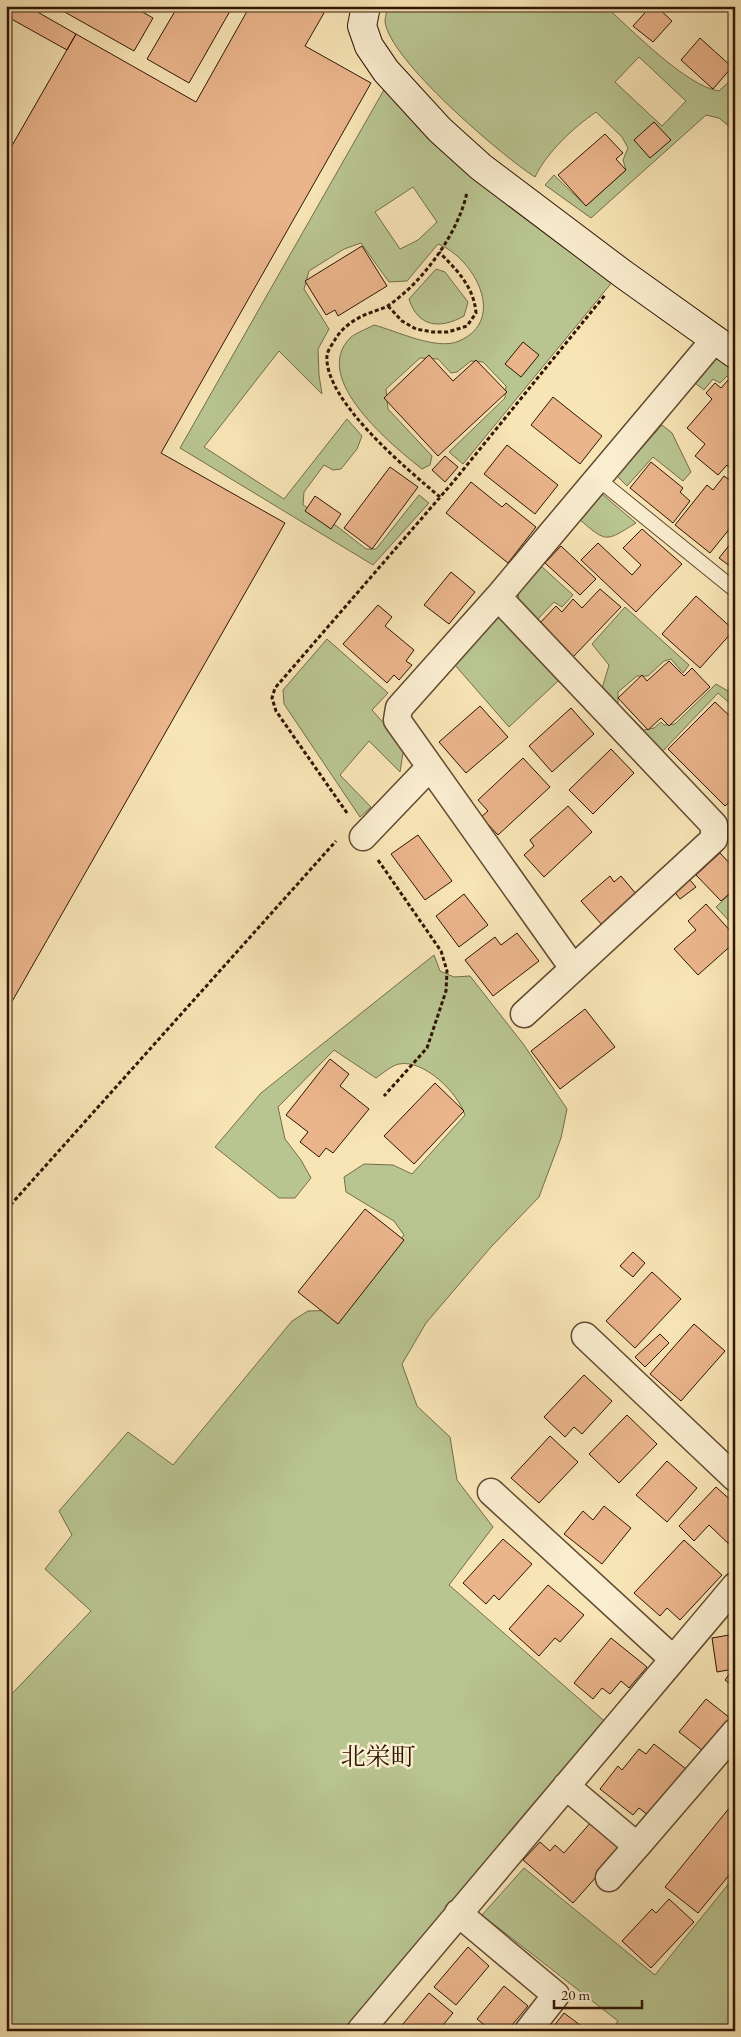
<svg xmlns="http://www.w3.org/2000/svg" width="741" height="2037" font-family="'EB Garamond','Noto Serif JP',serif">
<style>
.green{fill:#b9c591;stroke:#746d4a;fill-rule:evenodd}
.building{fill:#ebb58c;stroke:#301503}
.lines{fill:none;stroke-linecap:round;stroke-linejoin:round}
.lane-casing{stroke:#624930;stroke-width:16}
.street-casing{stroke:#624930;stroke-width:29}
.secondary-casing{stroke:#301503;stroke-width:30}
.path{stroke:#301503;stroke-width:3;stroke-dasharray:4 2.5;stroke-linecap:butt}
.lane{stroke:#faeed0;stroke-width:14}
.street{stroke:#faeed0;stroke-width:26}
.secondary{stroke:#faeed0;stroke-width:28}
.labels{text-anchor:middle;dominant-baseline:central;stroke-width:5;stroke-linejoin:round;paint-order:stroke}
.quarter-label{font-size:25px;fill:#301503;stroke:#faeed0}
</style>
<rect width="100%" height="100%" fill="#f8e5b6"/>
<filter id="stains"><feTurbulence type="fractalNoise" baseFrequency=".004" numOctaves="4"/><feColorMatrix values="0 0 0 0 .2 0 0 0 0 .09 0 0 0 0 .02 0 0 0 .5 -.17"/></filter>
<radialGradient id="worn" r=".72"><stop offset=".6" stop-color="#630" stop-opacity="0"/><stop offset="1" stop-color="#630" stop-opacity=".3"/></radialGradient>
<path class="green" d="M388 6H605C632 30 686 86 719 91L733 78 735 79V131L719 118 706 115 591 218 545 185 554 175 586 206 626 170 623 160 628 148 622 137 596 112C573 128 547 152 535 177 502 156 388 59 385 21 385 17 387 11 388 6ZM639 57 686 101 662 126 615 82Z
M385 88 618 275 463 464 449 452 505 398 506 386 483 362 471 361 457 372 451 373 438 359 420 358 386 389 388 409 432 456 430 465 422 469C393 446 310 379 350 338 355 333 367 329 374 325 397 331 437 351 459 341 508 320 474 258 438 244L407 281 389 282 361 243 344 249 309 271 304 289 329 329 318 349 319 375 322 394 279 351 204 447 284 499 347 419 362 436 357 449 341 469 333 470 324 465 304 492 303 505 338 527 366 549H376L419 495 429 503 373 565 180 448ZM413 187 437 222 418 240 400 249 375 212Z
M436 269 445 272 468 302 464 316C441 329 418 328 409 299Z
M717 356 735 369V381L727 376 720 383 713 379 704 390 695 383Z
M662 425 672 433 691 472 683 481 653 457 627 486 617 476Z
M602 494 636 523C605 542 607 543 579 519Z
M541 566 573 595 562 607 554 602 535 622 519 604 518 590Z
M625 607 689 665 683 673 671 659 664 661 648 676H637L618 692V704L644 730 654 728 661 722 664 725 675 724 716 684 735 695V708L718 693 660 754 601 692 609 665 592 644Z
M501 615 558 681 509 727 454 664Z
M327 639 388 693 372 710 404 746 400 772 369 741 340 775 371 807 360 817 284 704 283 690Z
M735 889V927L716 907Z
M434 955 440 971 454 977 470 976 524 1045 567 1109 561 1138 539 1197 491 1247 426 1323 402 1364 417 1406 450 1437 457 1480 493 1527 449 1585 609 1725 345 2031H6V1700L91 1611 45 1569 72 1535 59 1511 128 1432 173 1465 292 1321 308 1311 344 1310 404 1235 394 1221 346 1192 344 1177 364 1164 393 1165 412 1174 465 1115C458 1093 424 1059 399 1064 392 1065 382 1074 376 1078L334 1050 278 1107 285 1139 301 1160 311 1178 295 1198H279L215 1147 261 1093Z
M524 1868 655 1975 735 1876V2031H611L618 2021 482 1915Z"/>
<path class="building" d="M6 6H27L76 34 67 50 6 16Z
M54 6H132L153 18 134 51Z
M178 6H221L230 11 189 83 147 59Z
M250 6H311L324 13 305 46 371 83 161 453 285 523 6 1012V156L76 34 196 102Z
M651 6H656L672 21 653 42 633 26Z
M700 38 732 67 713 89 681 60Z
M654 122 671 140 650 158 634 140Z
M605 134 623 153 616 159 626 170 586 206 558 175Z
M362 246 387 286 338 316 335 310 326 315 305 281Z
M523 342 539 355 521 377 505 364Z
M429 355 453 381 476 360 507 392 438 456 384 398Z
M729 379 735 383V469L733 471 727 465 718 475 695 456 705 444 687 428 712 399 706 393 715 383 721 388Z
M553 397 602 436 580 464 531 425Z
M507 445 558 485 535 514 484 474Z
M445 456 458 467 445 482 432 470Z
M651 462 683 488 680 492 690 501 673 523 630 488Z
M390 467 418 487 372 549 344 528Z
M724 476 735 484V522L710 553 675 525 707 485 713 490Z
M471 482 502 507 506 503 536 527 508 563 446 513Z
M315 496 341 514 331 529 305 511Z
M642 529 682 564 636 612 581 560 598 543 632 575 641 565 623 548Z
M735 538V570L719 558Z
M561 546 596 579 580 595 545 563Z
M451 572 475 592 449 624 424 605Z
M600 589 621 607 573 657 539 624 556 606 562 612 573 599 582 608Z
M696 596 734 630 700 668 662 634Z
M378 605 392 617 385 626 414 650 406 661 412 665 399 680 394 675 387 683 343 644Z
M669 661 684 676 692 668 710 687 669 726 661 718 648 730 618 698 642 675 647 681Z
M715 702 735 721 732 728 735 731V797L725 806 668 749Z
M480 706 508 737 466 773 439 742Z
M571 708 594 734 552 772 529 746Z
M611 749 634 773 593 814 569 790Z
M523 758 550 787 498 835 481 817 488 811 478 800Z
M568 806 592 832 544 877 524 855 534 846 530 840Z
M418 835 452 881 425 900 391 854Z
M720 853 735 869V889L721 901 696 875Z
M610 876 614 882 621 876 637 895 602 925 581 901Z
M689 879 696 887 680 899 673 890Z
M464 894 488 925 459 947 436 916Z
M706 904 735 936V942L698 975 674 949 696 930 688 921Z
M517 933 539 961 493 996 465 960 495 937 501 945Z
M585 1009 615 1047 560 1089 531 1051Z
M330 1059 349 1074 340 1086 369 1109 333 1153 326 1148 319 1157 300 1142 308 1132 286 1115Z
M435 1083 464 1111 414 1164 384 1136Z
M365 1209 404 1240 338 1324 298 1292Z
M633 1252 645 1263 633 1277 620 1266Z
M652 1272 681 1299 635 1348 606 1321Z
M694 1324 725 1351 681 1401 650 1374Z
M660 1334 669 1343 645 1367 635 1357Z
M584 1375 612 1401 582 1434 574 1427 565 1437 544 1417Z
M627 1415 657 1444 619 1483 589 1454Z
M550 1436 578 1462 539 1503 511 1478Z
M667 1461 697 1488 667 1522 636 1495Z
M716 1487 735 1504V1544L732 1547 709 1525 694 1541 679 1526Z
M604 1506 631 1528 602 1564 564 1534 583 1511 593 1520Z
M503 1539 532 1564 499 1600 494 1595 486 1604 463 1583Z
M684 1540 722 1575 680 1620 667 1608 660 1616 634 1593Z
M548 1585 584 1615 560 1642 555 1638 539 1656 509 1629Z
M735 1634V1688L725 1680 733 1669 717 1672 712 1638Z
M611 1638 647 1667 629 1688 621 1681 610 1694 602 1688 593 1699 574 1683Z
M706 1699 730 1718 703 1751 679 1732Z
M654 1744 686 1769 649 1816 639 1808 633 1815 600 1789 618 1766 622 1770 639 1749 646 1754Z
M735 1801V1868L698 1913 665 1887Z
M592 1821 622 1848 573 1903 523 1860 540 1842 550 1851 555 1845 564 1853Z
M669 1899 694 1922 651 1968 622 1941 652 1909 656 1913Z
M468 1947 489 1966 456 2005 434 1987Z
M504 1986 528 2006 507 2031H492L477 2019Z
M429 1993 453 2013 438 2031H397Z
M564 2013 588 2031H550Z"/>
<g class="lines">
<g class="lane-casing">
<path id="lane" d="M598 479 735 590"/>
</g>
<g class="street-casing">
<path id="street" d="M498 597 714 825V839L524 1014
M363 837 430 767
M573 968 397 720 399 708 498 597 715 339
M585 1336 735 1478
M491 1492 673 1659
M566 1786 637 1846 735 1732
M609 1878 637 1846
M458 1913 556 1995 528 2031
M360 2031 735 1586"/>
</g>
<g class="secondary-casing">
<path id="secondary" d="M366 6 362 26 369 46 386 71 440 130 481 167 623 274 735 354"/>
</g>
<path class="path" d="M388 306 402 321 416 329 433 332H448L467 326 476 313C474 287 457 270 439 252
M440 497C408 470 323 400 327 355 328 350 333 343 336 338 345 324 360 316 375 311 380 309 385 308 389 305 423 282 459 232 467 192
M347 813 276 711 272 698 275 688 454 481 605 295
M378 860 441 951 447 971 446 991 427 1048 384 1096
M6 1210 336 841"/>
<use href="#lane" class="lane"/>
<use href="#street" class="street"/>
<use href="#secondary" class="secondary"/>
</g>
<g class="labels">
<g class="quarter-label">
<text x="378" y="1756">北栄町</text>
</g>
</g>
<rect width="741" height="2037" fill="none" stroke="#f8e5b6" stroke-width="25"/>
<rect x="8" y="8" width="726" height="2022" fill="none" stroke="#301503" stroke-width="2.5"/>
<rect x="12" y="12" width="716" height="2012" fill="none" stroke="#301503"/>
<path d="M554 2000v8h88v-8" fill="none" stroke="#301503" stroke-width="2.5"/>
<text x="561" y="2000" font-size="15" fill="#301503" stroke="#faeed0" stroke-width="4" paint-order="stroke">20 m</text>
<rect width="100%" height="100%" filter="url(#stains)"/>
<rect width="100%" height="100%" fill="url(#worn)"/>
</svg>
